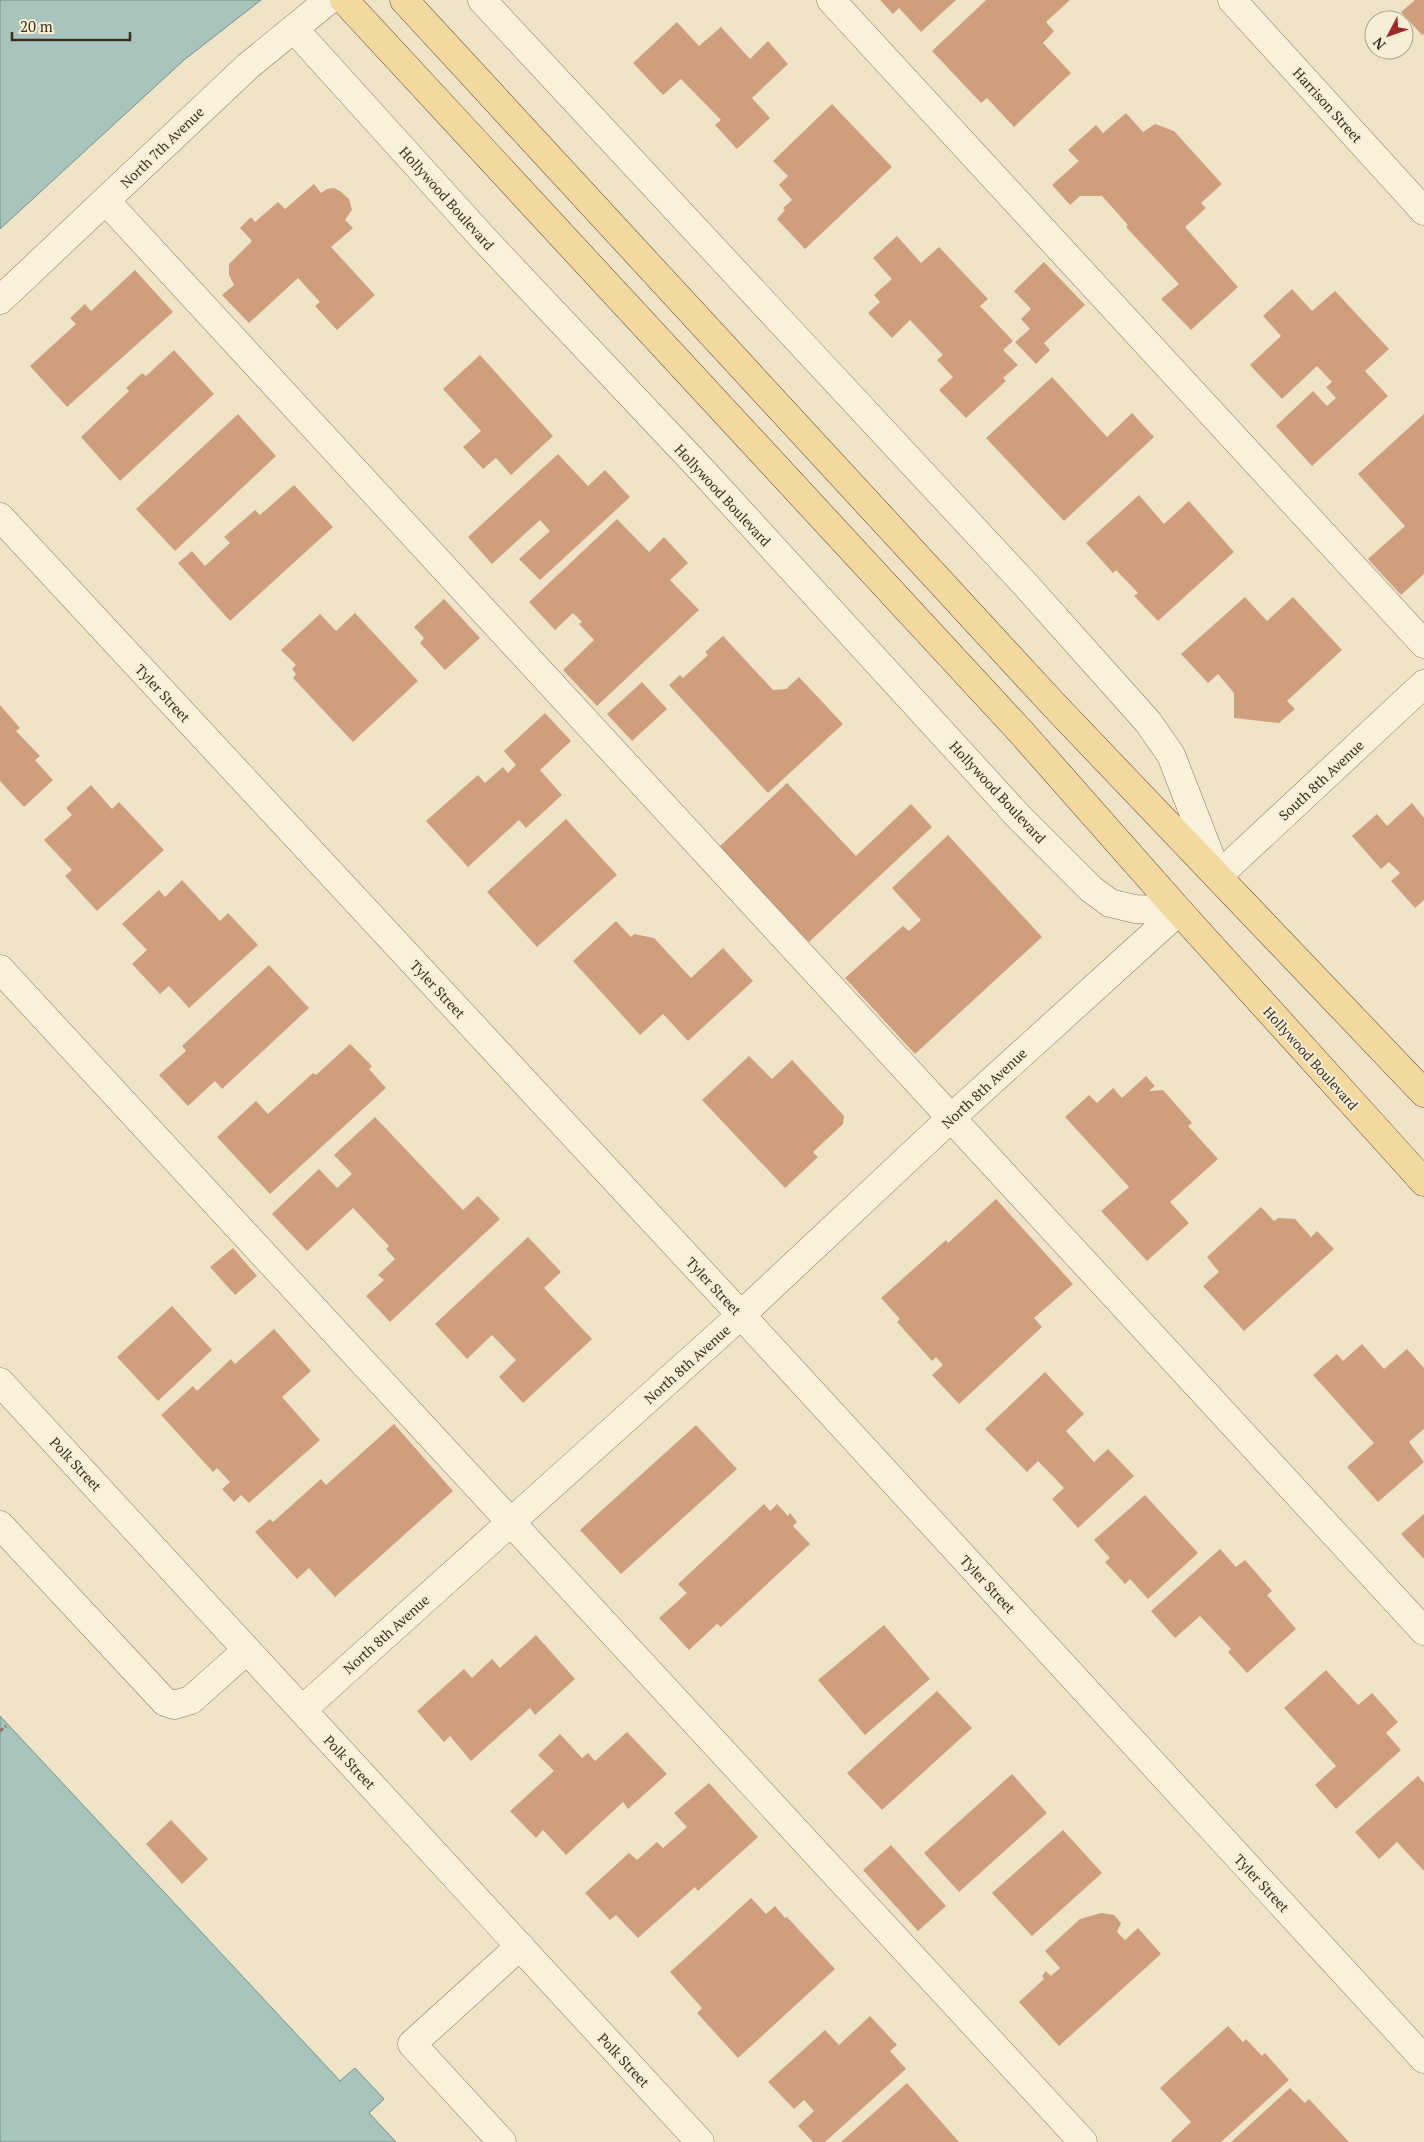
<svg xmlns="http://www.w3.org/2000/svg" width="1424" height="2142" font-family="'PT Serif',serif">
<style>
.water{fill:#a9c4bc;stroke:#6f938a}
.building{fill:#cf9f7d}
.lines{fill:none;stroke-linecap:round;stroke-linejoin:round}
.minor-casing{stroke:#8d765c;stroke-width:29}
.major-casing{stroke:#5b4430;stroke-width:29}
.path{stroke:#8d765c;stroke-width:3;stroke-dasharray:4 2.5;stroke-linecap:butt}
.minor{stroke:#faf1dc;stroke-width:28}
.major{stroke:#f3d9a0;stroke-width:28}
.labels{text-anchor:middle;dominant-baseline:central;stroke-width:4;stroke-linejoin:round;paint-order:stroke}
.street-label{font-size:14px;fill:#3d2e20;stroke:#f7eed8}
</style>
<rect width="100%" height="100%" fill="#f0e4c8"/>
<path class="water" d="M0 0H261L184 60 0 229Z
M0 1716 340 2081 355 2068 384 2099 369 2113 396 2142H0Z"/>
<path class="building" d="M880 0H956L921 32 899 8 893 14Z
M986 0H1070L1046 22 1054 31 1043 43 1071 73 1014 127 987 98 981 103 932 51Z
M1415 0H1424V34L1422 35 1401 12Z
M677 22 699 46 721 27 750 59 768 41 788 64 752 98 770 118 737 149 715 125 721 120 681 79 663 95 633 63Z
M832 104 892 167 805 249 777 219 785 210 783 208 792 200 779 185 788 176 773 161Z
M1126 113 1143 132 1155 124 1174 131 1222 184 1201 203 1206 208 1185 227 1238 287 1191 330 1161 299 1179 284 1126 227 1128 225 1102 196H1080L1070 205 1052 185 1079 161 1068 150 1096 125 1103 133Z
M314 184 321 193 327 189 334 188 340 191 349 199 352 210 345 220 353 228 331 247 375 295 337 330 315 306 320 302 298 278 249 323 222 295 234 285 229 275V264L252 241 240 228 251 217 255 222 278 202 285 209Z
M897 236 921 263 939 247 988 299 980 306 1013 341 1003 350 1018 365 1003 378 1006 381 966 418 939 390 953 377 937 360 943 355 910 320 892 338 868 313 880 302 874 295 892 279 873 258Z
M1044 262 1085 305 1044 343 1050 350 1036 364 1015 342 1030 329 1021 319 1031 309 1014 291Z
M135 270 173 312 67 407 30 366 76 324 70 318 85 304 91 311Z
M1292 289 1312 311 1335 291 1389 349 1365 371 1388 396 1312 466 1276 426 1313 391 1327 406 1336 398 1326 387 1332 382 1317 366 1282 399 1250 365 1281 336 1263 316Z
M174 350 214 394 120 481 81 437 129 391 126 388 142 373 146 376Z
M480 355 553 436 511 475 496 458 483 469 463 447 481 431 443 389Z
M1052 377 1107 437 1132 413 1154 437 1064 521 986 438Z
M238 414 276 456 175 551 136 509Z
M1424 414V574L1401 595 1368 559 1405 526 1358 474Z
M558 454 588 486 605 470 630 497 540 580 519 559 550 531 540 520 492 564 468 537Z
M294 485 333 527 230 621 178 563 192 551 205 566 230 543 224 537 255 510 260 515Z
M1139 495 1164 524 1189 501 1234 552 1158 621 1134 596 1138 593 1116 570 1113 573 1086 543Z
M617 519 649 552 664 537 688 563 670 580 699 610 597 706 563 670 594 640 579 624 582 622 573 613 555 630 529 602Z
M1245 597 1267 621 1293 597 1342 650 1287 701 1295 709 1279 723 1234 718V693L1218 674 1208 683 1181 654Z
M444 599 480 638 445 670 420 643 424 638 414 627Z
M355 613 418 681 353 742 293 678 296 674 292 669 296 665 281 650 320 614 336 631Z
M723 636 773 690 786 689 799 677 843 724 768 793 669 685 680 675 683 678 708 655 705 652Z
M642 682 667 709 632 741 607 714Z
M0 705 20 728 16 731 40 756 35 760 53 780 24 807 0 781Z
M545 713 571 741 540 770 562 795 526 828 519 820 468 867 426 821 478 775 485 783 503 767 508 773 516 765 504 751Z
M787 783 856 856 911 804 932 827 809 942 719 847Z
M91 785 112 809 119 802 164 850 97 911 65 876 72 870 44 840 72 815 66 808Z
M1412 803 1424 818V900L1415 908 1391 881 1400 873 1389 862 1381 869 1352 836 1377 814 1387 826Z
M566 819 617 875 537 947 487 892Z
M948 835 1042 937 915 1054 845 978 903 926 909 931 921 920 892 888Z
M182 880 220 921 228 913 258 945 189 1008 169 986 160 994 132 964 147 950 122 924 159 890 165 897Z
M616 921 631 937 634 934 654 938 691 978 723 948 753 981 688 1041 663 1014 640 1035 573 961Z
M269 965 309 1008 222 1089 215 1081 188 1106 159 1075 186 1051 182 1046Z
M350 1044 372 1066 369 1069 386 1088 270 1194 217 1137 256 1101 268 1114 313 1073 316 1075Z
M749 1056 772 1079 792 1060 844 1116 843 1124 813 1152 818 1157 785 1188 702 1100Z
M1146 1076 1155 1086 1149 1091 1163 1090 1192 1123 1188 1126 1218 1159 1170 1202 1189 1223 1147 1261 1101 1211 1129 1187 1065 1117 1089 1095 1097 1103 1113 1088 1122 1098Z
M375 1117 463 1210 478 1196 500 1219 390 1322 366 1296 384 1280 378 1275 395 1259 386 1249 389 1246 353 1208 307 1251 272 1214 319 1169 337 1188 352 1174 334 1155Z
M996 1199 1073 1284 1034 1318 1042 1327 959 1404 932 1375 943 1365 936 1357 932 1361 897 1322 900 1319 881 1298 946 1240 948 1243Z
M1261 1207 1274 1221 1278 1218 1295 1219 1311 1237 1317 1231 1334 1249 1244 1331 1203 1286 1219 1272 1207 1257Z
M528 1237 561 1272 544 1288 592 1339 523 1403 499 1377 516 1360 492 1335 467 1359 435 1324Z
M233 1248 257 1276 235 1295 210 1267Z
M172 1306 212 1350 158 1401 117 1357Z
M274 1329 311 1371 282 1397 320 1440 249 1503 241 1495 234 1502 222 1489 230 1482 217 1468 213 1472 161 1415 193 1386 197 1391 231 1359 235 1364Z
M1362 1344 1384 1369 1407 1349 1424 1368V1429L1409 1442 1424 1462 1378 1502 1347 1467 1374 1443 1313 1375 1337 1354 1343 1361Z
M1045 1372 1084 1414 1066 1431 1094 1462 1108 1449 1134 1476 1078 1528 1052 1499 1064 1488 1038 1461 1027 1472 985 1429Z
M394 1424 453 1491 335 1597 309 1568 297 1579 255 1532 270 1519 273 1522 321 1479 326 1485Z
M696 1425 737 1469 621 1574 580 1530Z
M1145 1495 1198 1553 1148 1599 1130 1579 1125 1584 1105 1562 1110 1558 1094 1540Z
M764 1504 770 1511 777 1504 788 1516 790 1513 797 1522 793 1526 810 1544 721 1627 717 1624 689 1650 659 1618 687 1593 678 1584Z
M1424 1514V1559L1401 1534Z
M1220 1549 1236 1567 1245 1560 1272 1591 1267 1595 1296 1629 1247 1673 1228 1652 1231 1649 1200 1616 1175 1638 1151 1611Z
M884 1625 930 1679 865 1735 818 1680Z
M536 1635 575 1679 535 1715 530 1708 471 1761 450 1736 444 1742 417 1711 464 1669 472 1678 492 1659 500 1668Z
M1326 1670 1358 1705 1372 1693 1398 1722 1386 1733 1401 1750 1336 1809 1315 1785 1336 1766 1284 1708Z
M937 1691 972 1728 882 1810 847 1773Z
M627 1732 667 1774 628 1809 623 1802 566 1855 543 1830 536 1838 510 1811 554 1771 538 1755 560 1734 582 1758 588 1753 595 1761Z
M1012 1774 1047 1813 959 1892 924 1853Z
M1418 1776 1424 1783V1871L1397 1842 1379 1859 1355 1832Z
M709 1783 758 1837 698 1891 695 1887 638 1938 616 1915 610 1920 585 1893 629 1853 637 1860 657 1842 663 1848 687 1827 674 1813Z
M171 1820 208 1859 182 1884 146 1844Z
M1063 1830 1102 1873 1032 1936 992 1893Z
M891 1845 946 1906 918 1931 863 1870Z
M751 1898 766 1914 775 1906 785 1918 787 1917 835 1969 738 2058 697 2013 702 2008 670 1972Z
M1101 1913 1114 1915 1121 1923 1117 1932 1125 1940 1138 1928 1161 1954 1059 2046 1019 2002 1044 1979 1042 1976 1046 1971 1051 1976 1060 1968 1045 1951 1080 1919Z
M870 2016 897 2045 890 2051 906 2069 825 2142H813L798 2126 814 2111 804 2100 794 2109 768 2082 825 2030 839 2045Z
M1228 2026 1243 2042 1246 2039 1262 2056 1265 2053 1289 2080 1221 2142H1172L1171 2141 1191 2122 1160 2088Z
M907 2083 959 2142H841Z
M1290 2088 1305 2103 1309 2099 1349 2142H1231Z"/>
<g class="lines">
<g class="minor-casing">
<path id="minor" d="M482 0 1024 583 1148 722 1171 755 1218 876 1424 684
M831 0 1424 644
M1232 0 1424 211
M295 30 483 238 699 467 1019 817 1091 889 1110 903 1135 909 1179 911
M106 201 1424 1631
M0 300 248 66 329 0
M0 517 741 1315 1424 2059
M0 969 1083 2142
M0 1382 700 2142
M0 1525 165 1702 174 1705 191 1700 247 1650
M302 1710 741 1315 951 1118 1179 911
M502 2142 412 2044 520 1946"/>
</g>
<g class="major-casing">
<path id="major" d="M344 0 1021 732 1179 911 1424 1182
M404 0 1053 704 1424 1093"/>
</g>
<path class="path" d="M0 1731 6 1726"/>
<use href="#minor" class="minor"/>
<use href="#major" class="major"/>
</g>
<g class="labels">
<g class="street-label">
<text transform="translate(1328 105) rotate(48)">Harrison Street</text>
<text transform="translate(162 147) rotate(-44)">North 7th Avenue</text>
<text transform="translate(447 198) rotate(48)">Hollywood Boulevard</text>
<text transform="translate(723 495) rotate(47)">Hollywood Boulevard</text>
<text transform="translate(163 693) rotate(47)">Tyler Street</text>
<text transform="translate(1321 780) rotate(-43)">South 8th Avenue</text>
<text transform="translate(998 792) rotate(47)">Hollywood Boulevard</text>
<text transform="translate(438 989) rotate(47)">Tyler Street</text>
<text transform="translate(1311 1058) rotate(48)">Hollywood Boulevard</text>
<text transform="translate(984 1088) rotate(-43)">North 8th Avenue</text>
<text transform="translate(714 1286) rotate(47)">Tyler Street</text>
<text transform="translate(687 1364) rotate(-42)">North 8th Avenue</text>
<text transform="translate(76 1464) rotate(47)">Polk Street</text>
<text transform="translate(988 1584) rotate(47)">Tyler Street</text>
<text transform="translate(386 1634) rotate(-42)">North 8th Avenue</text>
<text transform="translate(350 1762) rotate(47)">Polk Street</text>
<text transform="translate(1262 1883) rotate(47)">Tyler Street</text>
<text transform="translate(624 2060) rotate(47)">Polk Street</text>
</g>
</g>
<g transform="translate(1389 35) rotate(229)"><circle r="24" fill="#f7eed8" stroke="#ada18e"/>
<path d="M0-4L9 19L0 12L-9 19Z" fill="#9e2a2b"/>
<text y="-8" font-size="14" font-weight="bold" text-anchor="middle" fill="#3d2e20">N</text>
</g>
<path d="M12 32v8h118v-8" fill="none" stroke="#3d2e20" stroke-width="2.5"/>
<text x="20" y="32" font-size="15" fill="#3d2e20" stroke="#f7eed8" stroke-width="4" paint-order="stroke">20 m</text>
</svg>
